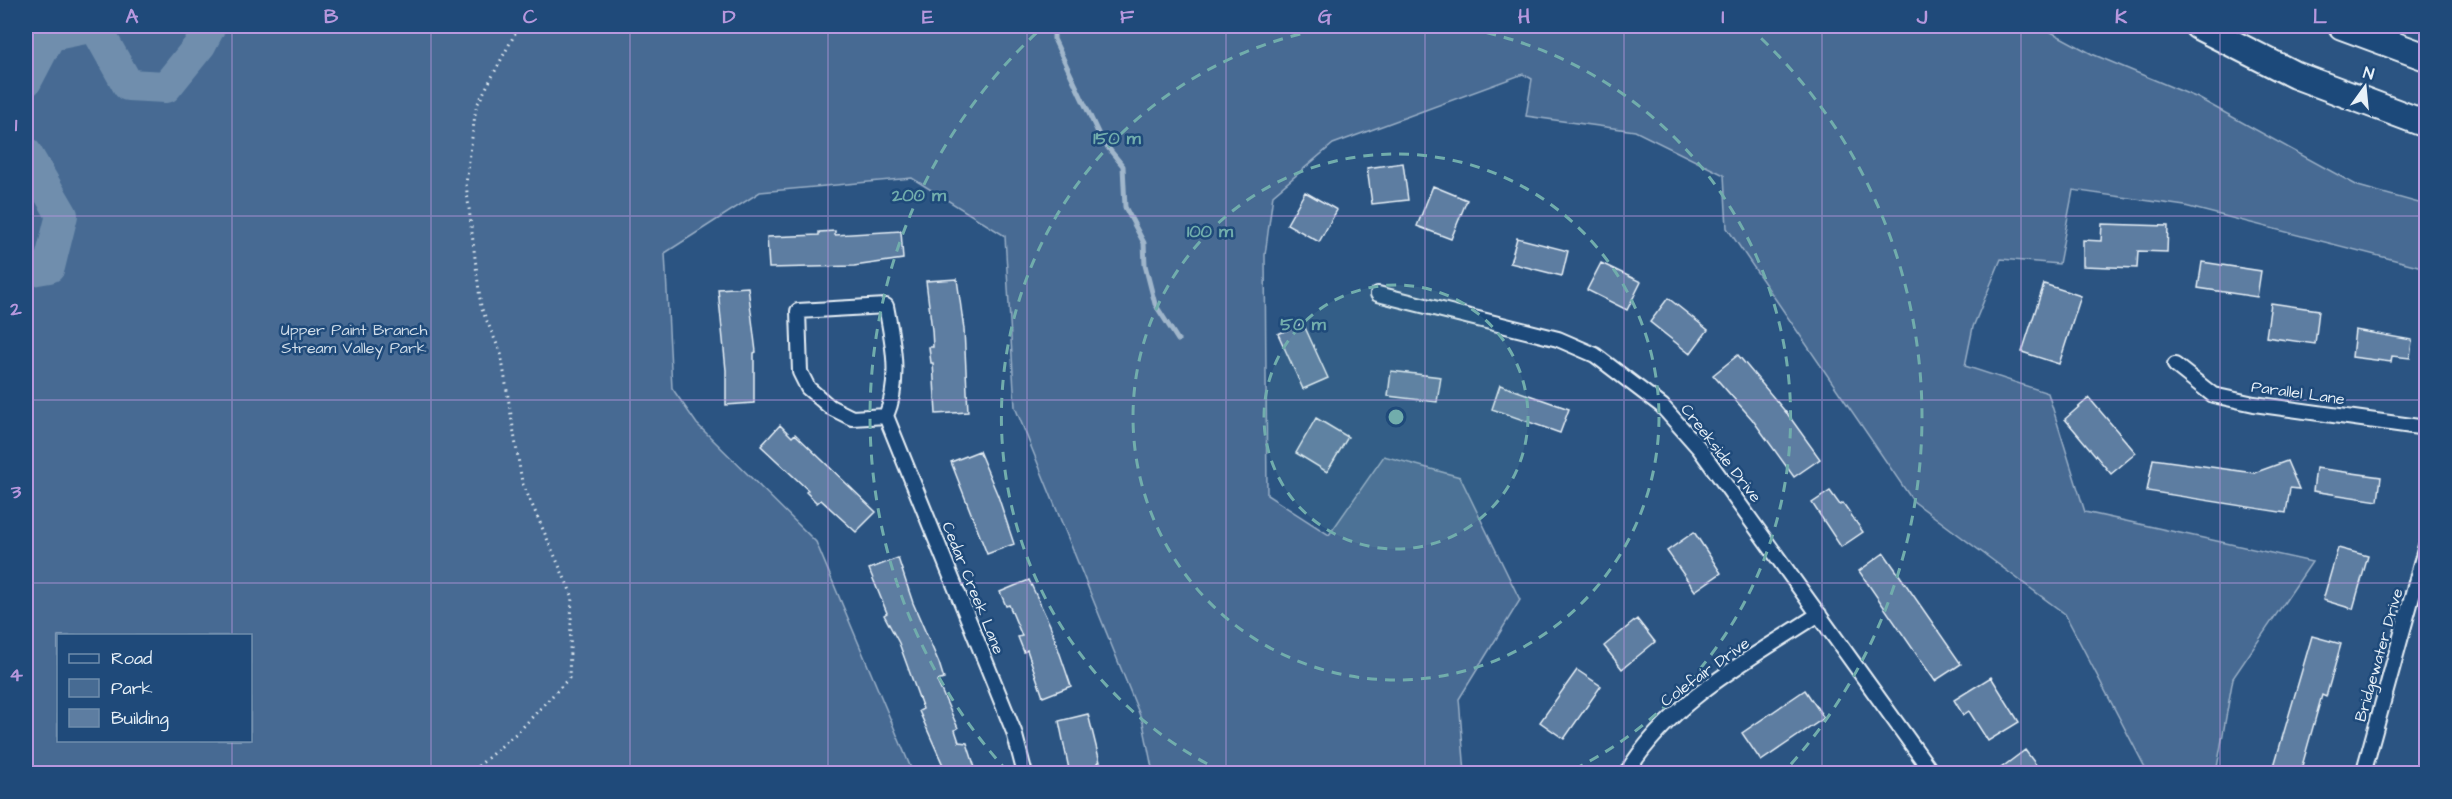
<svg xmlns="http://www.w3.org/2000/svg" width="2452" height="799" font-family="'Architects Daughter',sans-serif">
<style>
.green{fill:#476b93;stroke:#98aec6;stroke-width:1.5;fill-rule:evenodd}
.lines{fill:none;stroke-linecap:round;stroke-linejoin:round}
.stream{stroke:#a0b6cb;stroke-width:5}
.river{stroke:#708ead;stroke-width:32}
.building{fill:#5d7da1;stroke:#e8f1f8;stroke-width:1.5}
.street-casing{stroke:#e8f1f8;stroke-width:18}
.highway-casing{stroke:#e8f1f8;stroke-width:30}
.path{stroke:#e8f1f8;stroke-width:3;stroke-dasharray:1.5 4.5;stroke-linecap:butt}
.street{stroke:#1f4a7a;stroke-width:14}
.highway{stroke:#1f4a7a;stroke-width:26}
.grid{fill:none;stroke:#b798de;stroke-width:1.5;stroke-opacity:0.55}
.ring{fill:none;stroke:#71adac;stroke-width:3;stroke-dasharray:10 8}
.labels{text-anchor:middle;dominant-baseline:central;stroke-width:5;stroke-linejoin:round;paint-order:stroke}
.park-label{font-size:16px;fill:#d0dde9;stroke:#1f4a7a}
.street-label{font-size:16px;fill:#e8f1f8;stroke:#1f4a7a}
.centre{fill:#71adac;stroke:#1f4a7a;stroke-width:3}
.ring-label{font-size:18px;text-anchor:middle;font-weight:bold;fill:#71adac;stroke:#1f4a7a;stroke-width:5;stroke-linejoin:round;paint-order:stroke}
.neatline{fill:none;stroke:#b798de;stroke-width:2}
.grid-label{font-size:20px;text-anchor:middle;font-weight:bold;fill:#b798de}
</style>
<rect width="100%" height="100%" fill="#2b5482"/>
<filter id="ink" filterUnits="userSpaceOnUse"><feTurbulence type="fractalNoise" baseFrequency=".0167" numOctaves="2"/><feDisplacementMap in="SourceGraphic" scale="12" xChannelSelector="R" yChannelSelector="G"/><feConvolveMatrix kernelMatrix="1 2 1 2 8 2 1 2 1" color-interpolation-filters="sRGB"/></filter>
<g filter="url(#ink)">
<path class="green" d="M26 26H2040L2092 54 2198 98 2358 186 2426 205V268L2185 206 2073 190 2059 264 2001 259 1973 327 1965 366 2048 393 2085 512 2312 562 2233 678 2216 773H2148L2065 614 1913 501 1727 228 1724 175 1635 131 1526 116 1532 79 1523 74 1333 144 1273 195 1265 255 1267 495 1329 535 1384 456 1460 477 1520 600 1459 699 1465 773H1153L1143 723 1015 407 1005 236 912 178 760 192 665 253 672 388 697 424 816 542 913 773H26ZM58 636H250V740H58Z"/>
<g class="lines">
<path class="stream" d="M1054 26V39L1101 139 1123 166 1125 207 1144 243 1145 265 1155 304 1178 340"/>
<path class="river" d="M26 81 50 35 95 26 128 85 166 87 200 45 210 26
M26 153 62 215 49 267 26 271"/>
</g>
<path class="building" d="M1403 163 1408 200 1372 204 1367 168Z
M1433 186 1467 200 1451 239 1417 226Z
M1305 192 1337 210 1319 242 1287 224Z
M2102 224 2168 226 2167 252 2138 251 2137 268 2083 266V240L2101 241Z
M835 231V235L901 231 903 259 854 266 769 268 767 237 819 235V232Z
M1517 238 1568 251 1562 276 1510 263Z
M2202 262 2261 271 2257 297 2198 288Z
M1601 263 1641 282 1627 310 1587 290Z
M957 279 964 329 968 412 936 414 933 363H931L929 347H933L932 330 926 281Z
M2044 284 2081 296 2059 364 2022 352Z
M748 287 756 352 754 353V403L726 405V370L718 289Z
M1668 298 1708 330 1690 354 1650 322Z
M2271 303 2319 310 2315 344 2266 337Z
M1303 323 1328 378 1303 389 1278 334Z
M2355 330 2412 340 2410 358 2392 356 2391 362 2352 357Z
M1738 355 1789 416 1820 459 1794 477 1752 419 1713 375Z
M1391 371 1441 377 1437 402 1388 396Z
M1500 385 1569 409 1560 433 1492 409Z
M2089 398 2136 453 2111 474 2065 419Z
M1316 418 1348 437 1327 472 1296 453Z
M780 425 792 437 795 434 876 512 856 532 821 500 817 503 806 492 808 490 761 446Z
M979 451 998 496 1014 544 987 554 951 462Z
M2153 459 2254 473 2287 461 2299 489 2290 488 2286 513 2147 491Z
M2316 468 2381 477 2378 501 2313 491Z
M1830 491 1840 505 1843 503 1863 532 1841 547 1812 503Z
M1694 532 1721 573 1695 591 1667 551Z
M2338 548 2368 556 2353 609 2323 600Z
M1884 553 1961 664 1935 681 1859 571Z
M898 558 913 603 939 663 944 679 937 681 958 728 955 730 959 742 967 743 977 774H947L919 711 923 709 899 643 884 615 887 613 869 569Z
M1029 580 1050 625 1071 686 1043 697 1027 650 1024 652 1018 637 1022 636 1009 605 1006 606 1000 592Z
M1637 619 1655 642 1622 669 1604 646Z
M2312 636 2341 644 2326 697 2322 695 2300 773 2274 766Z
M1577 670 1601 686 1564 739 1540 722Z
M1991 677 2019 722 1988 741 1969 711 1963 715 1954 700Z
M1805 690 1824 718 1761 761 1742 733Z
M1088 714 1100 762H1098L1100 774H1070L1059 721Z
M2025 750 2043 774H1993Z"/>
<g class="lines">
<g class="street-casing">
<path id="street" d="M1378 294 1558 339 1595 355 1662 406 1699 448 1933 774
M2175 365 2213 395 2254 404 2426 428
M886 416 852 418 830 407 808 388 800 372 798 311 886 306C893 342 901 381 886 416L1014 732 1025 774
M1626 774C1670 700 1749 660 1819 614
M2363 774 2426 546"/>
</g>
<g class="highway-casing">
<path id="highway" d="M2198 26 2295 75 2426 124
M2342 26 2426 57"/>
</g>
<path class="path" d="M26 33 33 26
M469 774 520 730 569 678 572 595 522 482 501 354 481 307 466 184 476 107 519 26"/>
<use href="#street" class="street"/>
<use href="#highway" class="highway"/>
</g>
</g>
<path class="grid" d="M232 26V636M431 26V774M630 26V774M828 26V774M1027 26V774M1226 26V774M1425 26V774M1624 26V774M1822 26V774M2021 26V774M2220 26V774M26 216H2426M26 400H2426M26 583H2426M232 740V774"/>
<circle cx="1396" cy="417" r="132" fill="#71adac" fill-opacity=".12"/>
<g class="ring">
<circle cx="1396" cy="417" r="132"/>
<circle cx="1396" cy="417" r="263"/>
<path d="M1223 772A395 395 0 0 1 1341 26M1451 26A395 395 0 0 1 1569 772"/>
<path d="M1008 772A526 526 0 0 1 1044 26M1748 26A526 526 0 0 1 1784 772"/>
</g>
<g class="labels">
<g class="park-label">
<text x="354" y="330">Upper Paint Branch<tspan x="354" dy="18">Stream Valley Park</tspan></text>
</g>
<g class="street-label">
<text transform="translate(2298 393) rotate(8)">Parallel Lane</text>
<text transform="translate(1721 453) rotate(52)">Creekside Drive</text>
<text transform="translate(973 588) rotate(68)">Cedar Creek Lane</text>
<text transform="translate(2379 655) rotate(-74)">Bridgewater Drive</text>
<text transform="translate(1705 672) rotate(-36)">Colefair Drive</text>
</g>
</g>
<circle cx="1396" cy="417" r="9" class="centre"/>
<g class="ring-label">
<text x="1117" y="144">150 m</text>
<text x="919" y="201">200 m</text>
<text x="1210" y="237">100 m</text>
<text x="1303" y="330">50 m</text>
</g>
<rect width="2452" height="799" fill="none" stroke="#1f4a7a" stroke-width="66"/>
<rect x="57" y="634" width="195" height="108" fill="#1f4a7a" stroke="#6f8dac" stroke-width="1.5"/>
<rect x="69" y="654" width="30" height="9" fill="#1f4a7a" stroke="#6f8dac" stroke-width="1.5"/>
<text x="111" y="664" font-size="18" fill="#e8f1f8">Road</text>
<rect x="69" y="679" width="30" height="18" fill="#476b93" stroke="#6f8dac" stroke-width="1.5"/>
<text x="111" y="694" font-size="18" fill="#e8f1f8">Park</text>
<rect x="69" y="709" width="30" height="18" fill="#5d7da1" stroke="#6f8dac" stroke-width="1.5"/>
<text x="111" y="724" font-size="18" fill="#e8f1f8">Building</text>
<g transform="translate(2365 87) rotate(15)" stroke="#1f4a7a" stroke-width="4.5" paint-order="stroke">
<path d="M0-4.5L10 22L0 15L-10 22Z" fill="#e8f1f8"/>
<text y="-9" font-size="16" font-weight="bold" text-anchor="middle" fill="#e8f1f8">N</text>
</g>
<rect x="33" y="33" width="2386" height="733" class="neatline"/>
<g class="grid-label">
<text x="132" y="23">A</text>
<text x="331" y="23">B</text>
<text x="530" y="23">C</text>
<text x="729" y="23">D</text>
<text x="928" y="23">E</text>
<text x="1127" y="23">F</text>
<text x="1325" y="23">G</text>
<text x="1524" y="23">H</text>
<text x="1723" y="23">I</text>
<text x="1922" y="23">J</text>
<text x="2121" y="23">K</text>
<text x="2320" y="23">L</text>
<text x="16" y="131">1</text>
<text x="16" y="315">2</text>
<text x="16" y="498">3</text>
<text x="16" y="681">4</text>
</g>
</svg>
